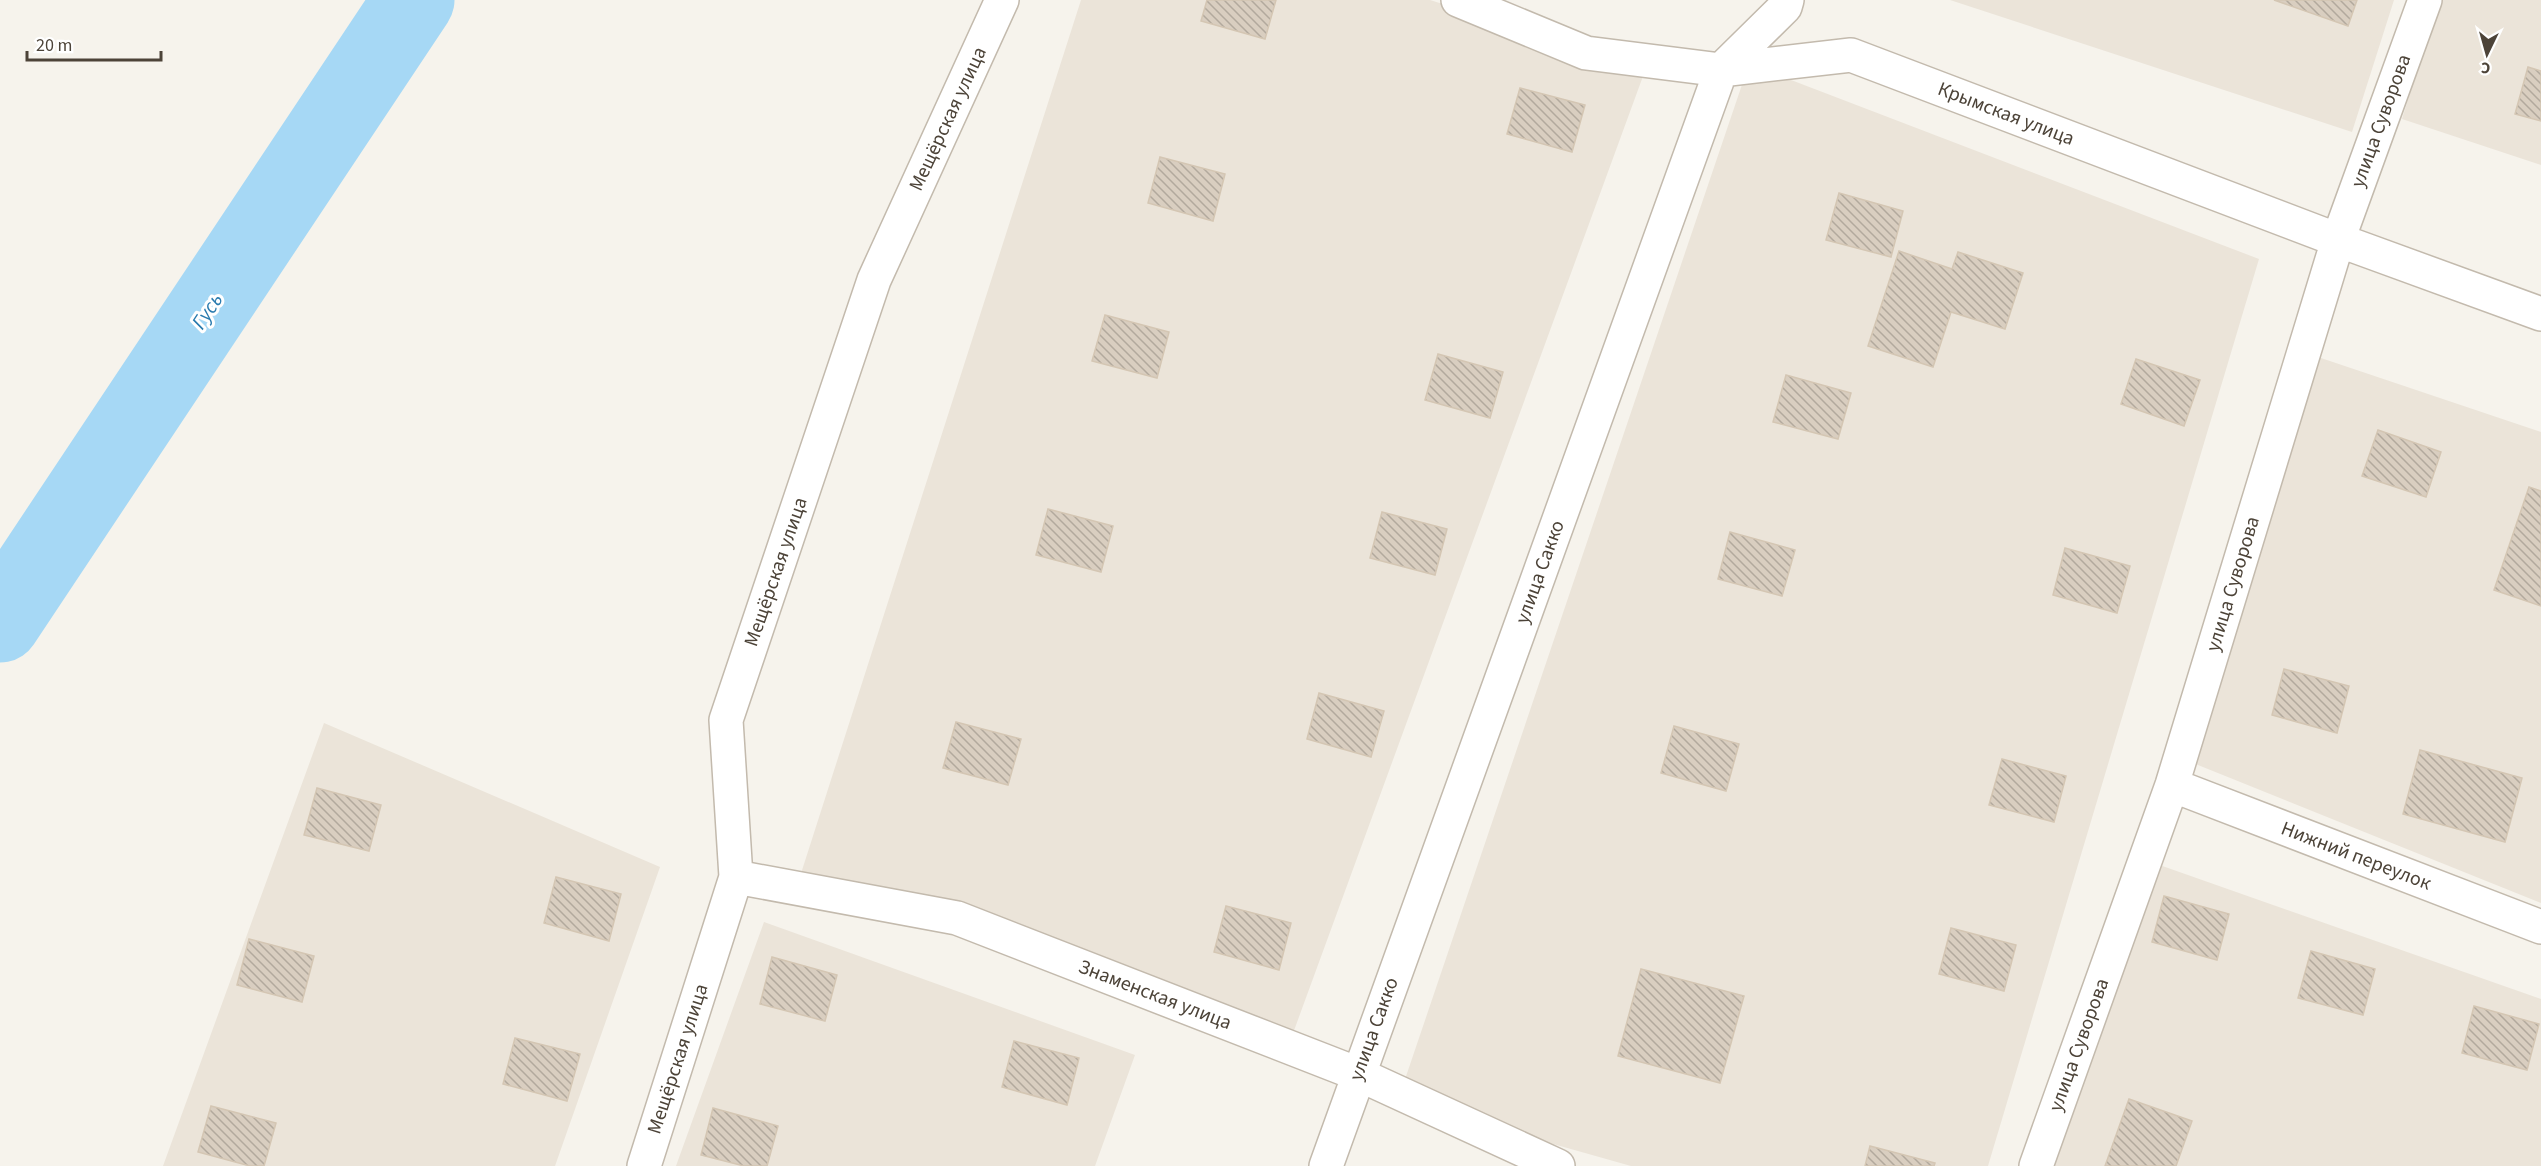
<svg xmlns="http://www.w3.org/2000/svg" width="2541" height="1166" font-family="'Source Sans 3',sans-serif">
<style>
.residential{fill:#ebe4d9}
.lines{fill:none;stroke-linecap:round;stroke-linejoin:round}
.river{stroke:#a6d8f5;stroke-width:81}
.building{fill:url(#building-back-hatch);stroke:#d4c6b3;stroke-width:1.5}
.minor-casing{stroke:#c3baad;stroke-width:36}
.minor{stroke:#fff;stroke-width:33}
.labels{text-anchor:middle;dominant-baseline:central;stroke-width:6;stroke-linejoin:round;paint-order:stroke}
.street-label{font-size:20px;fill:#4c4338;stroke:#fff}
.water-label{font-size:21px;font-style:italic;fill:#287aae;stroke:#fff}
</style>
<defs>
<pattern id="building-back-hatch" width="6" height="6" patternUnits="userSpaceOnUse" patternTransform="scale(1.5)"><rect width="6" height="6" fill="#d9cec0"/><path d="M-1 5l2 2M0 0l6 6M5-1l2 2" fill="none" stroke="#b2a99d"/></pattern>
</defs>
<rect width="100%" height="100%" fill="#f6f3ec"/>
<path class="residential" d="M1081 0H1430L1646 68 1292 1036 796 889Z
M1950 0H2394L2352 132Z
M2439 0H2541V165L2402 119Z
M1749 64 2259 259 1988 1166H1631L1398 1100Z
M2318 357 2541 432V903L2193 763Z
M324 723 660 867 555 1166H163Z
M2151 862 2541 999V1166H2053Z
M764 922 1135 1055 1095 1166H676Z"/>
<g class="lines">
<path class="river" d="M0 622 414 0"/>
</g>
<path class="building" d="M1207 0H1276L1265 39 1201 21Z
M2274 0H2357L2348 26Z
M2528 67 2541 71V121L2515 114Z
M1520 88 1585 105 1572 152 1507 134Z
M1160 157 1225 174 1213 221 1148 203Z
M1839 193 1903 211 1891 257 1826 240Z
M1899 251 1952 269 1958 252 2023 273 2005 329 1951 312 1933 367 1868 346Z
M1105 315 1169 332 1157 378 1092 361Z
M1438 354 1503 372 1490 418 1425 400Z
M2136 359 2200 380 2184 426 2121 404Z
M1786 375 1851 393 1838 439 1773 422Z
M2378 430 2441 452 2426 497 2362 476Z
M2529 487 2541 491V606L2494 590Z
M1048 509 1113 526 1101 572 1036 555Z
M1382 512 1447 529 1435 575 1370 558Z
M1730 532 1795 550 1782 596 1718 579Z
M2065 548 2130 566 2117 613 2053 595Z
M2284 669 2349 686 2337 733 2272 715Z
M1319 693 1384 711 1371 757 1307 739Z
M956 722 1021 739 1008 785 943 768Z
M1674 726 1739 744 1726 791 1661 773Z
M2420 750 2522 778 2505 842 2403 814Z
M2002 759 2066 776 2054 822 1989 805Z
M317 788 381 805 369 851 304 835Z
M556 877 621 894 609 941 544 923Z
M2164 896 2229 914 2217 960 2152 942Z
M1226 906 1291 923 1279 970 1214 952Z
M1951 928 2016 945 2004 991 1939 974Z
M249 939 314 956 302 1002 237 985Z
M2311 951 2375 969 2363 1015 2298 998Z
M772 957 837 975 825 1021 760 1004Z
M1641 969 1744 996 1720 1083 1618 1056Z
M2474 1006 2539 1024 2527 1070 2462 1053Z
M515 1038 580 1054 567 1101 503 1084Z
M1014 1041 1079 1058 1067 1105 1002 1087Z
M2129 1099 2192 1121 2176 1166H2105Z
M211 1106 276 1123 264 1166H250L198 1152Z
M713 1108 778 1126 767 1166H744L701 1155Z
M1870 1146 1935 1163 1934 1166H1865Z"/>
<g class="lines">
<g class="minor-casing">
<path id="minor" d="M1458 0 1586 53 1721 70 1851 55 2338 240 2541 314
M2172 785 2541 927
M736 877 957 918 1358 1074 1558 1166
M644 1166 736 877 726 720 874 280 1002 0
M1326 1166 1721 70 1785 7 1787 0
M2036 1166 2172 785 2338 240 2425 0"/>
</g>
<use href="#minor" class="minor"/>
</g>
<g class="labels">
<g class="street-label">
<text transform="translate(2006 114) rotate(21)">Крымская улица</text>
<text transform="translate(948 119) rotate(-65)">Мещёрская улица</text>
<text transform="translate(2381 121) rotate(-70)">улица Суворова</text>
<text transform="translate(776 572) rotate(-71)">Мещёрская улица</text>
<text transform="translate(1540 572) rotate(-70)">улица Сакко</text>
<text transform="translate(2233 584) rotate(-73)">улица Суворова</text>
<text transform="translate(2356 856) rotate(21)">Нижний переулок</text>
<text transform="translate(1155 995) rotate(21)">Знаменская улица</text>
<text transform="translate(1374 1029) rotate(-70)">улица Сакко</text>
<text transform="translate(2079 1045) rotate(-70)">улица Суворова</text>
<text transform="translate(678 1059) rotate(-72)">Мещёрская улица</text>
</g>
<g class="water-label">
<text transform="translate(207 311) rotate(-56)">Гусь</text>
</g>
</g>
<g transform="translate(2487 54) rotate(185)" stroke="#ffffff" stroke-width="4.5" paint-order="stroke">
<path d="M0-4.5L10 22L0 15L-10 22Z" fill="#4c4338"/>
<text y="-9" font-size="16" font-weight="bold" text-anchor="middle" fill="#4c4338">С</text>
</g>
<path d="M27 51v9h134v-9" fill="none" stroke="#4c4338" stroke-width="3"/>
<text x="36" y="51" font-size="18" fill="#4c4338" stroke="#ffffff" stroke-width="4.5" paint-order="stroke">20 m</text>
</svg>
